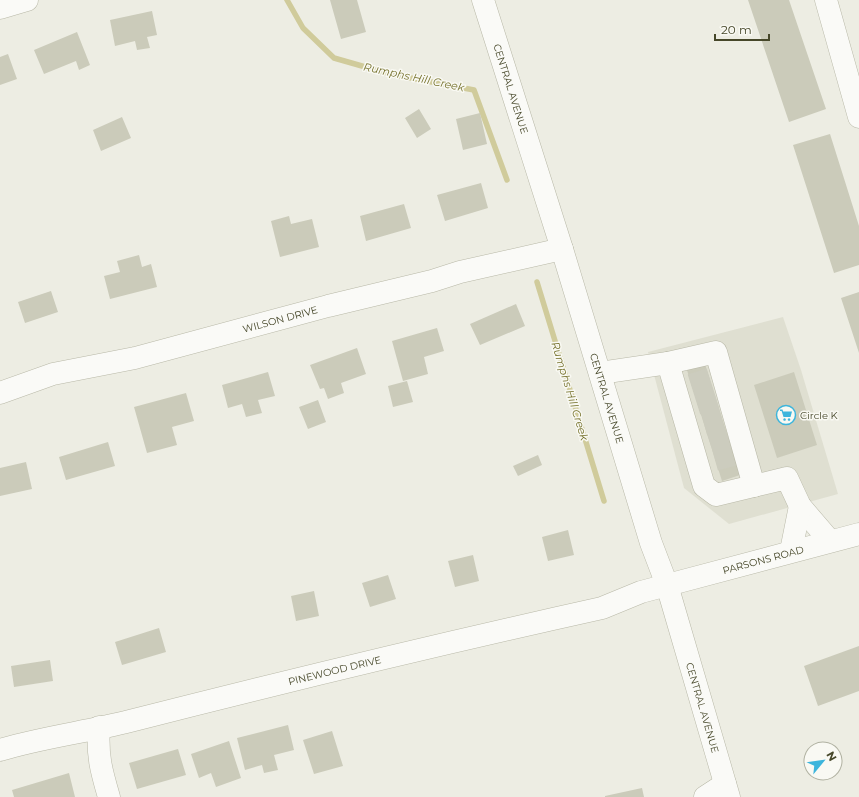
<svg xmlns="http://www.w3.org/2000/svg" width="859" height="797" font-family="Montserrat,sans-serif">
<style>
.built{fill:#dfdfd1}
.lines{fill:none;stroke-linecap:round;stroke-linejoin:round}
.stream{stroke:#d0cb9b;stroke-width:5.5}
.building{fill:#cbcbba}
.minor-tunnel{stroke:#ccccbe;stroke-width:22;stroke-dasharray:22 11;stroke-linecap:butt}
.minor-casing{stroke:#b8b8a7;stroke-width:23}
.minor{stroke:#fafaf7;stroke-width:22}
.labels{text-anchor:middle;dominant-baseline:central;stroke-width:3;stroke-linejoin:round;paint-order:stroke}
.street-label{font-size:10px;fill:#464729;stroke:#f9f9f3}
.poi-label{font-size:10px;fill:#464729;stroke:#f9f9f3;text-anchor:start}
.water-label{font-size:11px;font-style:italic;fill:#75712b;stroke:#f9f9f3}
</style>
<rect width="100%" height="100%" fill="#edede3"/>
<path class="built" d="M783 317 801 370 838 494 729 524 684 488 648 352Z"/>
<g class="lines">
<path class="stream" d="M287 0 303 28 334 58 390 74 474 90 507 180
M537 282 604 501"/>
</g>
<path class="building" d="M330 0H357L366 32 341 39Z
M748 0H789L826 109 789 122Z
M152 11 157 35 147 37 150 48 137 50 135 41 115 46 110 20Z
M77 32 90 65 79 70 76 61 44 74 34 50Z
M8 54 17 79 0 85V57Z
M419 109 431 129 417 138 405 118Z
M480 113 487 144 463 150 456 119Z
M122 117 131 138 101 151 93 130Z
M830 134 859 226V265L834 273 793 145Z
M481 183 488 208 445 221 437 195Z
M404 204 411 228 366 241 360 216Z
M289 216 291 224 312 219 319 247 280 257 271 221Z
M139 255 142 267 151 264 157 287 110 299 104 276 120 272 117 261Z
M51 291 58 312 25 323 18 302Z
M859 292V353L841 298Z
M516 304 525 326 480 345 470 324Z
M437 328 444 351 424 357 428 374 403 381 392 341Z
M357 348 366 374 341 383 344 393 328 399 324 388 320 389 310 365Z
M704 361 740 475 722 481 686 367Z
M268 372 275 396 258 400 262 413 246 417 242 404 228 408 222 385Z
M794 372 817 445 777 458 754 385Z
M407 381 413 402 393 407 388 386Z
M186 393 194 421 172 427 177 445 147 453 134 407Z
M318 400 326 422 308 429 299 407Z
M108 442 115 466 66 480 59 457Z
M538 455 542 465 518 476 513 466Z
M26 462 32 489 0 496V468Z
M568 530 574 555 548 561 542 537Z
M473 555 479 581 455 587 448 561Z
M388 575 396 599 370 607 362 583Z
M314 591 319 616 296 621 291 596Z
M159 628 166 652 122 665 115 642Z
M859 646V691L818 706 804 666Z
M50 660 53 681 14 687 11 666Z
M288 725 294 750 274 755 278 770 264 773 262 765 245 770 237 738Z
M332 731 343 766 314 774 303 740Z
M229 741 241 778 216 787 211 773 199 778 191 754Z
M178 749 186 775 137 789 129 763Z
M69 773 75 797H14L12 790Z
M642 788 644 797H605V796Z"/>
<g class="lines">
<path class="minor-tunnel" d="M691 385 710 379
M697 404 716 398
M704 424 722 419
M710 443 728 437
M715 460 733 455"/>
<g class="minor-casing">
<g id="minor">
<path id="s1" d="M483 0 562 249 651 543 667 585 729 797"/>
<path d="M826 0 859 117"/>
<path d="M0 8 27 0"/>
<path d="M668 363 716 352 754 486"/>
<path d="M600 373 668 363 704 486 716 495 787 478 800 506 830 541"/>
<path id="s2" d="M0 393 53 374 135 358 328 306 432 281 460 272 562 249"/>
<path d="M791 551 800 506"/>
<path d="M99 727C97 755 101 770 109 797"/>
<path id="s3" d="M0 750C43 737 87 732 130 721 287 681 444 643 602 608L641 592 859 534"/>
<path d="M705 797 725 784"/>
</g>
</g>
<use href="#minor" class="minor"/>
</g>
<defs>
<g id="supermarket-ring" transform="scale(1)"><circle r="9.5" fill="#f9f9f3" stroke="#3db5dc" stroke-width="1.5"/><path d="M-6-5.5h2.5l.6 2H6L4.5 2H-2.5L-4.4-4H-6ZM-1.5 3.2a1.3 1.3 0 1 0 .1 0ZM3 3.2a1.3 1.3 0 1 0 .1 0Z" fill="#3db5dc"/></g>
</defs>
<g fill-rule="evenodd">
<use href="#supermarket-ring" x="786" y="415"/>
</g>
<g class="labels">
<g class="street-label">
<text stroke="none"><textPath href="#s1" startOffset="93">CENTRAL AVENUE</textPath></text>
<text stroke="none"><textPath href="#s2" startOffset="290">WILSON DRIVE</textPath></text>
<text stroke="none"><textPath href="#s1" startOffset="417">CENTRAL AVENUE</textPath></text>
<text stroke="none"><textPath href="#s3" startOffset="787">PARSONS ROAD</textPath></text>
<text stroke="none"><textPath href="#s3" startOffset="344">PINEWOOD DRIVE</textPath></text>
<text stroke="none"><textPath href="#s1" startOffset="741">CENTRAL AVENUE</textPath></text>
</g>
<g class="poi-label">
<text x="800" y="415">Circle K</text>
</g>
<g class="water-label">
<text transform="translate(414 77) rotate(12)">Rumphs Hill Creek</text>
<text transform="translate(570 391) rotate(73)">Rumphs Hill Creek</text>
</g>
</g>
<g transform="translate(823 761) rotate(61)"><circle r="19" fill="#f9f9f3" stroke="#b1b2a2"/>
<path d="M0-3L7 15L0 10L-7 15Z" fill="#3db5dc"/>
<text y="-6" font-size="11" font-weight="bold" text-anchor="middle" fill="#464729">N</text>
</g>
<path d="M715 34v6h54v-6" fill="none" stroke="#464729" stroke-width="2"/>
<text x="721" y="34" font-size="12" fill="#464729" stroke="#f9f9f3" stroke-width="3" paint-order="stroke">20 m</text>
</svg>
